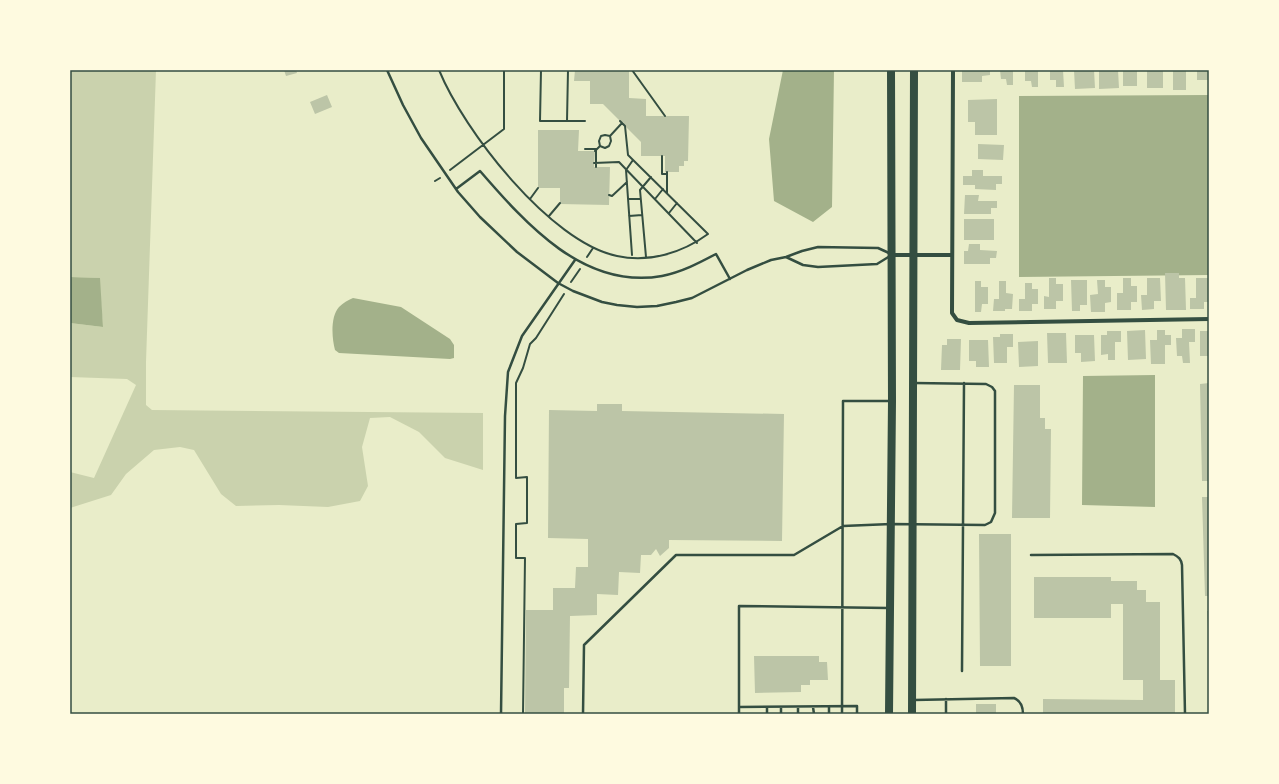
<svg xmlns="http://www.w3.org/2000/svg" width="1279" height="784" font-family="Jost,sans-serif">
<style>
.green{fill:#cad2ad}
.water{fill:#a3b18a}
.building{fill:#bcc5a7}
.lines{fill:none;stroke-linecap:round;stroke-linejoin:round}
.path{stroke:#344e41;stroke-width:2}
.service{stroke:#344e41;stroke-width:2.5}
.minor{stroke:#344e41;stroke-width:4}
.secondary{stroke:#344e41;stroke-width:8}
.neatline{fill:none;stroke:#344e41;stroke-width:1.5}
</style>
<rect width="100%" height="100%" fill="#e9edc9"/>
<path class="green" d="M70 70H156L146 362V405L152 410 483 413V470L445 458 419 432 390 417 370 418 362 447 368 486 360 501 328 507 279 505 236 506 221 494 194 450 180 447 154 450 126 474 111 495 70 508V472L94 478 136 385 127 379 70 377V323L103 327 99 278 70 277Z"/>
<path class="water" d="M783 70H834L832 207 813 222 774 201 769 139Z
M1209 95V275L1019 277V96Z
M70 277 100 278 103 327 70 323Z
M353 298 401 307 450 339 454 345V358L450 359 339 353 335 350C332 339 330 317 339 307 343 303 348 300 353 298Z
M1155 375V507L1082 505 1083 376Z"/>
<path class="building" d="M284 70H296L297 73 286 76Z
M575 70H629V98L646 99V116H689L688 161H684V166H679V172H665V156H641V142L603 104H590V81H574Z
M962 70H990V75L982 76V82H962Z
M1000 70H1013V85H1007L1006 79H1001Z
M1025 70H1038V87H1032L1031 81H1025Z
M1050 70H1063L1064 87H1056V80H1050Z
M1074 70H1094L1095 88 1075 89Z
M1099 70H1118L1119 88 1099 89Z
M1123 70H1137V86H1123Z
M1147 70H1163V88H1147Z
M1173 70H1186V90H1173Z
M1197 70H1209V80H1197Z
M327 95 332 107 315 114 310 102Z
M997 99V135H975V122H968V100Z
M538 130H579L578 151H595L594 167H610L609 205 560 204V188H538Z
M978 144 1004 145 1003 160 978 159Z
M972 170H983V176H1002V184H996V190L975 189V185H963V176H972Z
M965 195H979L978 201H997V208H991V214H964Z
M964 219H994V240H964Z
M969 244H980V250L997 251 996 258H990V264H964V251H968Z
M1165 273H1179V278H1185L1186 310H1166Z
M1049 278H1056V284H1063V301H1056V309H1044V296L1049 297Z
M1123 278H1131V286H1137V302H1131V310H1117V293H1123Z
M1147 278H1160L1161 301H1154V309L1142 310 1141 295H1147Z
M1196 278H1209V302H1204V309H1190V298H1196Z
M1071 280H1087V305H1080V311H1072Z
M1097 280H1105V287H1111V302L1105 303V312H1091L1090 295 1098 294Z
M975 281H981V287H988V304H982L981 312H975Z
M999 281H1006V293L1013 294 1012 309H1005V311H993L994 299H999Z
M1025 283H1032V289H1038V304H1032V311H1019V299H1025Z
M1182 329H1195V342H1189L1190 363H1183L1182 356H1177L1176 338H1182Z
M1145 330 1146 359 1128 360 1127 331Z
M1157 330H1165V335H1171V345H1165V364H1151L1150 340H1157Z
M1107 331H1121V342H1115V360H1108V354L1101 355V335H1107Z
M1200 331H1209V356H1200Z
M1047 333H1066L1067 363H1048Z
M1000 334H1013V347H1007V363H994L993 337H1000Z
M1075 335H1094L1095 361 1081 362V353H1075Z
M947 339H961L960 370H941L942 345H947Z
M969 340H988L989 367H976V361H969Z
M1038 341V366L1019 367 1018 342Z
M1209 383V481H1202L1200 384Z
M1014 385H1040V418H1045V429H1051L1050 518H1012Z
M597 404H622V411L784 414 782 541 669 540V548L660 556 656 549 651 555H641L640 573 619 572 618 595 597 594V615L570 616 569 688H564V714H525L526 610H553V588H575L576 567H588V539L548 538 549 410 597 411Z
M1202 497H1209V596H1205Z
M979 534H1011V666H980Z
M1034 577H1111V581H1137V590H1146V602H1160V680H1175V714H1043V699L1143 700V680H1123V604H1111V618H1034Z
M1207 611H1209V628H1208Z
M754 656H819V662H827L828 680H810V685H801V692L755 693Z
M976 704H996V714H976Z"/>
<g class="lines">
<path class="path" d="M439 70C464 131 550 242 617 256 649 263 682 253 708 234L628 155 625 126 620 121
M541 70 540 121H585
M632 70 665 116
M567 121 568 70
M600 146 599 141 601 136 605 135 610 136
M585 149H596V167
M595 151 600 146 605 148 609 146 611 141 610 136 622 123
M662 156V174H667
M594 163 619 162 697 243
M450 170 504 129V70
M667 172V193
M435 181 440 178
M609 195 612 196 627 182
M530 199 538 188
M628 199H640
M655 199 663 189
M669 213 677 203
M549 216 560 203
M629 216 642 215
M632 255 626 170 633 160
M587 257 593 248
M646 257 640 190 651 177
M571 282 580 269
M523 714 525 558H516V524L527 523V477L516 478V383L523 368 530 344 536 338 564 294"/>
<path class="service" d="M387 70 403 105 421 138 458 192 480 217 517 252 558 283 573 291 602 302 617 305 637 307 657 306 676 302 692 298 747 270 771 260 786 257 802 251 818 247 878 248 889 253
M456 189 480 171C526 224 584 290 662 276 682 272 699 263 716 254L730 279
M786 257 803 265 818 267 877 264 890 256
M1031 555 1173 554C1179 557 1181 559 1182 565L1185 714
M962 671 964 383
M946 699V714
M914 700 1014 698C1021 701 1023 707 1023 714
M739 707 857 706V714
M767 707V714
M798 707V714
M813 707 814 714
M501 714 505 416 508 372 522 336 575 260
M583 714 584 645 676 555H794L843 526 891 524 985 525 991 522 995 513V391L992 387 986 384 914 383
M739 714V606L888 608
M781 714V707
M829 714V707
M842 714 843 401H891"/>
<path class="minor" d="M953 70 952 313 957 320 969 323 1209 319
M892 255H952"/>
<path class="secondary" d="M889 714 892 401 891 70
M912 714 914 70"/>
</g>
<rect width="1279" height="784" fill="none" stroke="#fefae0" stroke-width="142"/>
<rect x="71" y="71" width="1137" height="642" class="neatline"/>
</svg>
